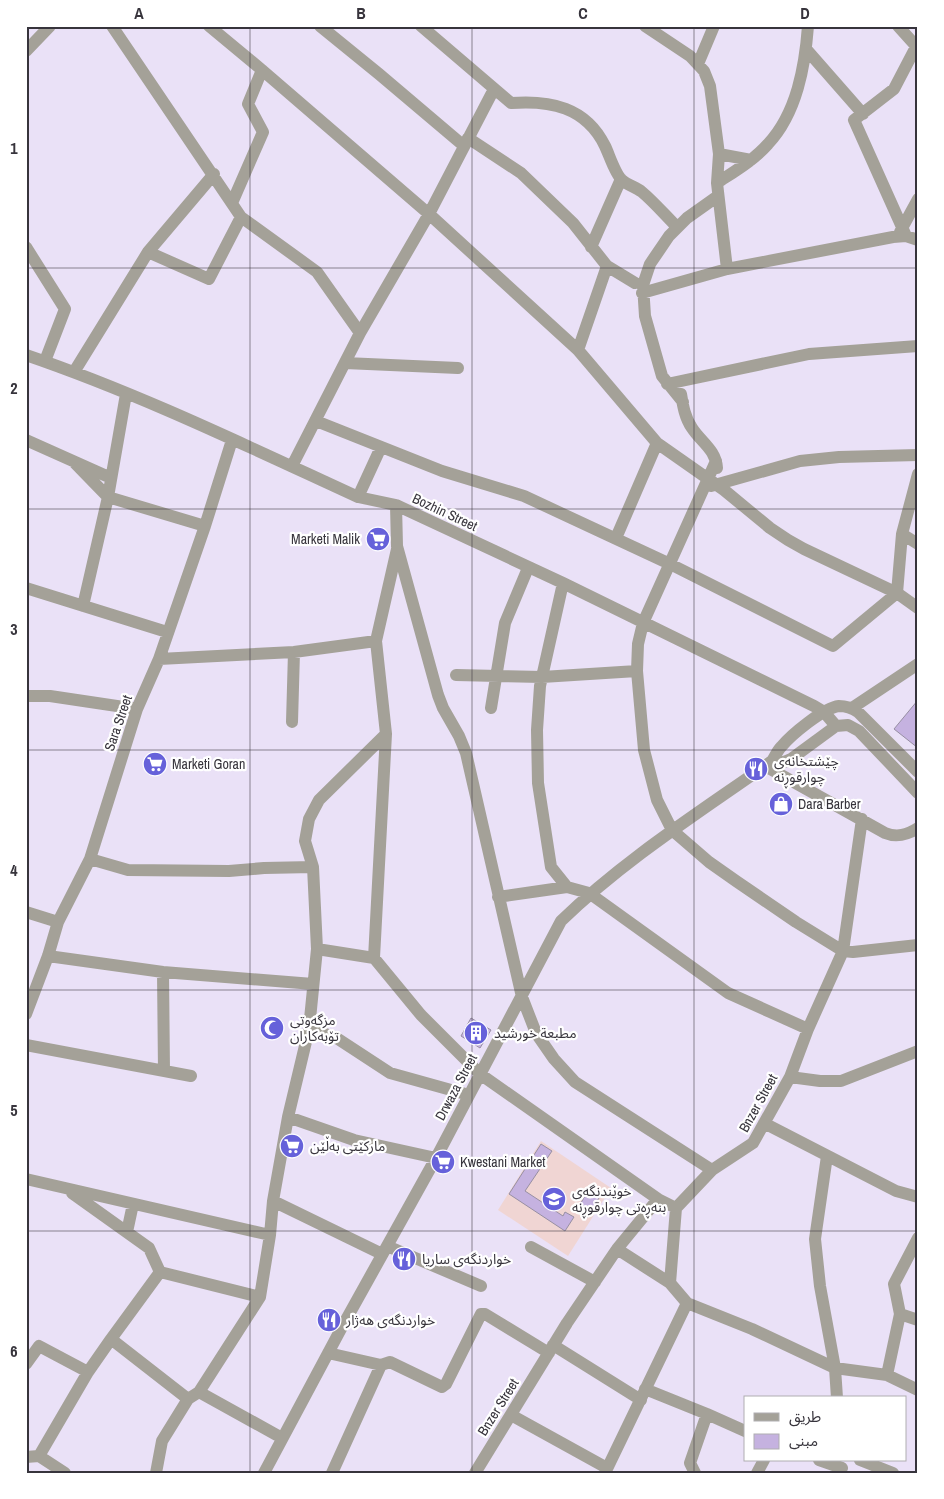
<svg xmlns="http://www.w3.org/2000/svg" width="944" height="1499" font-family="'Archivo Narrow','Noto Sans Arabic',sans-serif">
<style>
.education{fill:#f0d5d3}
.building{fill:#c5b2e0;stroke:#978fa3}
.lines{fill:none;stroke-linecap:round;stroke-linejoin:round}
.minor{stroke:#a4a198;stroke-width:12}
.grid{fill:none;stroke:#37343c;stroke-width:1;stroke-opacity:0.55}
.labels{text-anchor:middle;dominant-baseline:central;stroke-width:4.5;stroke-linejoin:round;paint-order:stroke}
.street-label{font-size:14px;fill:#37343c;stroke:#fff}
.poi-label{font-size:14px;fill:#37343c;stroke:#fff;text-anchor:start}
.neatline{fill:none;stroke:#37343c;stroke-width:2}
.grid-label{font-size:16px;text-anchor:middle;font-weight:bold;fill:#37343c}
</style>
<rect width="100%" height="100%" fill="#eae1f7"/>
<path class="education" d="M541 1141 611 1188 568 1256 498 1210Z"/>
<path class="building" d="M918 700V748L894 729Z
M471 1018 491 1030 480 1048 461 1036Z
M541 1144 552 1151 525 1191 563 1216 565 1212 574 1217 565 1231 509 1194Z
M588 1191 599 1198 587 1218 576 1211Z"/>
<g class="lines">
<path class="minor" d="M112 26 241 217 317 272 360 333
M209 26 262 70 429 214 578 350 657 443 724 490 770 528 788 540 804 549 897 593 918 608
M320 26 379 74 464 146
M421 26 511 103C550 100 586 107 605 146 609 154 615 174 622 180 627 185 636 187 642 192 654 202 665 215 677 227
M645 26 690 56 704 71 710 86 719 154 717 183 727 269
M898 26 916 46
M806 49 863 114
M26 51 50 26
M698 64 714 26
M468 138 521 173 573 223 607 266 635 283
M719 154 751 160
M717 183C735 171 754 160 768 144 797 113 805 66 808 26
M232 203 263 132 248 104 262 70
M900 232 918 199
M906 236 854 120 894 89 918 43
M26 247 65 309 45 361
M591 247 621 179
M148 252 209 279 241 217
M642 293 727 269 893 237 906 236 918 240
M578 350 607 266
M26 355C140 394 249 447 358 497L396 505 563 583 814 706 824 712 836 726
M345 363 458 368
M74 372 148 252 214 174
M667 384 809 354 918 346
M681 394C683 406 685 418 692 428 701 442 716 450 717 468
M683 402 662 376 645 316 643 285 650 264 669 236 687 218 718 196
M316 421 442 471 524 496 670 564 833 646 897 593 902 534
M26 440 111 478
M73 461 108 497 205 526
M716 461 643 623 638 644 637 671 644 750 657 800 672 830 709 862 736 881 796 922 843 951 853 952 918 945
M292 466 360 333 429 214 494 89
M918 474 902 534 918 544
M711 486 800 461 839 457 918 455
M358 497 381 447
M396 505 397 546 438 695 443 708 459 736 466 753 522 997 536 1033 554 1059 575 1082 712 1170
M616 538 657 443
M563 583 540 686 537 730 538 783 551 867 567 887 589 893 728 993 808 1029
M26 588 167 632
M83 606 108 497 126 394
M159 659 294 652 376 641
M456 675 542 677 637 671
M26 696H50L137 709
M491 708 505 623 528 568
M852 708 918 664
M292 722 294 652
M772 761 784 762 791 759 836 726 848 725 859 731 918 793
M765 766 885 833C897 838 907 835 918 828
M90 859 128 870 229 871 264 868 313 867
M498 897 567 887
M26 912 58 922
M317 949 374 958 421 1015 480 1074 658 1199
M48 956 163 972 313 984
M374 958 386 734 376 641 397 549
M163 972 164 1071
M26 1014 48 956 58 922 90 859 137 709 159 659 205 526 232 440
M309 1029 335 1037 390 1073 469 1095
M26 1045 191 1076
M790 1077 820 1081H841L918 1051
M288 1117 354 1140 436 1158
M764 1123 896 1191 918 1197
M827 1156 815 1239 820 1286 835 1368 837 1398
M26 1179 270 1235
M72 1193 149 1248 160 1272 111 1339
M273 1201 382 1254
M127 1232 133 1204
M918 1238 894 1284 900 1314 918 1320
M387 1246 481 1286
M531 1247 595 1282
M617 1249 670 1283 687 1303 752 1329 835 1368 887 1375 918 1390
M160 1272 260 1297
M670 1283 676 1208
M553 1345 641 1400
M328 1353 381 1365 390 1362 442 1387 446 1384 481 1314H485L549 1353
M26 1364 39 1346 88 1372 111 1339 188 1399 199 1392 282 1438
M887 1375 900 1314
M645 1389 707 1414 690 1463 695 1473
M199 1392 260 1297 270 1235 273 1201 288 1117 309 1029 317 949 313 867 305 841 309 819 319 800 386 734
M707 1414 745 1431
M511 1415 607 1468
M39 1456 88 1372
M26 1457 39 1456 65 1473
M819 1460 842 1468
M860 1460 893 1473
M156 1473 162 1441 188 1399
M264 1473 342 1327 436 1158 561 921C625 859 700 812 772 761 775 757 777 751 781 747 791 735 823 708 839 706 846 706 852 708 858 712L918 772
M332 1473 381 1365
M475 1473 567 1323 617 1249 658 1199 676 1208 712 1170 753 1143 790 1077 808 1029 843 951 862 819
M605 1473 687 1303
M757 1473 764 1460"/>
</g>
<path class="grid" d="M250 26V1473M472 26V1473M694 26V1473M26 268H918M26 509H918M26 750H918M26 990H918M26 1231H918"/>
<defs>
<g id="supermarket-disc" transform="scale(1.25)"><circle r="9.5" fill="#6661da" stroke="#fff"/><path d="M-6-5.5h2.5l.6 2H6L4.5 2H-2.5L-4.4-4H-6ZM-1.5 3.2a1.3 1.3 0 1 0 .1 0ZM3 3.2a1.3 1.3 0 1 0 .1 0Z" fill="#fff"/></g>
<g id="restaurant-disc" transform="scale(1.25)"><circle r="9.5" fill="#6661da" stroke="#fff"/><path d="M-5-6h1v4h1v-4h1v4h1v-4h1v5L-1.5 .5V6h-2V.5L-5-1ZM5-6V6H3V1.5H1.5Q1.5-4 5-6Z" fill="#fff"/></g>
<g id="shop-disc" transform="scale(1.25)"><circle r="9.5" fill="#6661da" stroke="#fff"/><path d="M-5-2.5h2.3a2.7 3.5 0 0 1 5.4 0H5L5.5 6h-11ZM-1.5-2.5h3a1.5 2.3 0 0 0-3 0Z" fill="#fff"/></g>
<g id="mosque-disc" transform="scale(1.25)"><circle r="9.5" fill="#6661da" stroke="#fff"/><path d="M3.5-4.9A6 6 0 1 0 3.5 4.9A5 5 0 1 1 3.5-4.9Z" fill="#fff"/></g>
<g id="building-disc" transform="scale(1.25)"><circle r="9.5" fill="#6661da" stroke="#fff"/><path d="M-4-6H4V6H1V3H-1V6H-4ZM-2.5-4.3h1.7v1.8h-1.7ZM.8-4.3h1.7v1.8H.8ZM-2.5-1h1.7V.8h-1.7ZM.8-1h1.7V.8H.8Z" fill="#fff"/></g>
<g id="school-disc" transform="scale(1.25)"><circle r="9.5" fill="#6661da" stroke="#fff"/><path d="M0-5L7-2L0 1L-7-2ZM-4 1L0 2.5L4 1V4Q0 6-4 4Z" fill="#fff"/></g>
</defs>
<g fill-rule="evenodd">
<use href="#supermarket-disc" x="378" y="539"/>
<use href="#supermarket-disc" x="155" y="764"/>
<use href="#restaurant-disc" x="756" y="769"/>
<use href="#shop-disc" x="781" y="804"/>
<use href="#mosque-disc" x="272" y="1028"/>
<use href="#building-disc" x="476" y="1033"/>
<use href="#supermarket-disc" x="292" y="1146"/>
<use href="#supermarket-disc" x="443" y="1162"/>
<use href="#school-disc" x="554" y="1199"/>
<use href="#restaurant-disc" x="404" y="1259"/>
<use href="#restaurant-disc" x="329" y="1320"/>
</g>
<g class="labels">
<g class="street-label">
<text transform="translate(445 512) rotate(25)">Bozhin Street</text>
<text transform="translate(118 723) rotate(-71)">Sara Street</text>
<text transform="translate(456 1087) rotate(-62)">Drwaza Street</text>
<text transform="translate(758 1103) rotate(-61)">Bnzer Street</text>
<text transform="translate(498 1407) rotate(-58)">Bnzer Street</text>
</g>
<g class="poi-label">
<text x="360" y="539" text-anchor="end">Marketi Malik</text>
<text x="774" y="761">چێشتخانەی<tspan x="774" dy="16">چوارقوڕنە</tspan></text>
<text x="172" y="764">Marketi Goran</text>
<text x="798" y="804">Dara Barber</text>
<text x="290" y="1020">مزگەوتی<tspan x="290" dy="16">تۆبەکاران</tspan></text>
<text x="494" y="1033">مطبعة خورشيد</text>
<text x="310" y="1146">مارکێتی بەڵێن</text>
<text x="460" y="1162">Kwestani Market</text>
<text x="572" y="1191">خوێندنگەی<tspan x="572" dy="16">بنەڕەتی چوارقوڕنە</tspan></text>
<text x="422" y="1259">خواردنگەی ساریا</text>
<text x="346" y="1320">خواردنگەی هەژار</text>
</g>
</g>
<rect width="944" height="1499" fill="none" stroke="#ffffff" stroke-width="55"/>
<rect x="744" y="1396" width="162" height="65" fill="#ffffff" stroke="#afaeb1"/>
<rect x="754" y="1413" width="25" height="8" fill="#a4a198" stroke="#afaeb1"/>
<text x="789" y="1422" font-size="15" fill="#37343c">طريق</text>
<rect x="754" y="1434" width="25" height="15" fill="#c5b2e0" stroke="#afaeb1"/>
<text x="789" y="1446" font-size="15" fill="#37343c">مبنى</text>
<rect x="28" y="28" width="888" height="1444" class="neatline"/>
<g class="grid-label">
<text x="139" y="19">A</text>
<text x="361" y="19">B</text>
<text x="583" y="19">C</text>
<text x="805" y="19">D</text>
<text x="14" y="154">1</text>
<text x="14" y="394">2</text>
<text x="14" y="635">3</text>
<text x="14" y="876">4</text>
<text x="14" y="1116">5</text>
<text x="14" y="1357">6</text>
</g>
</svg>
